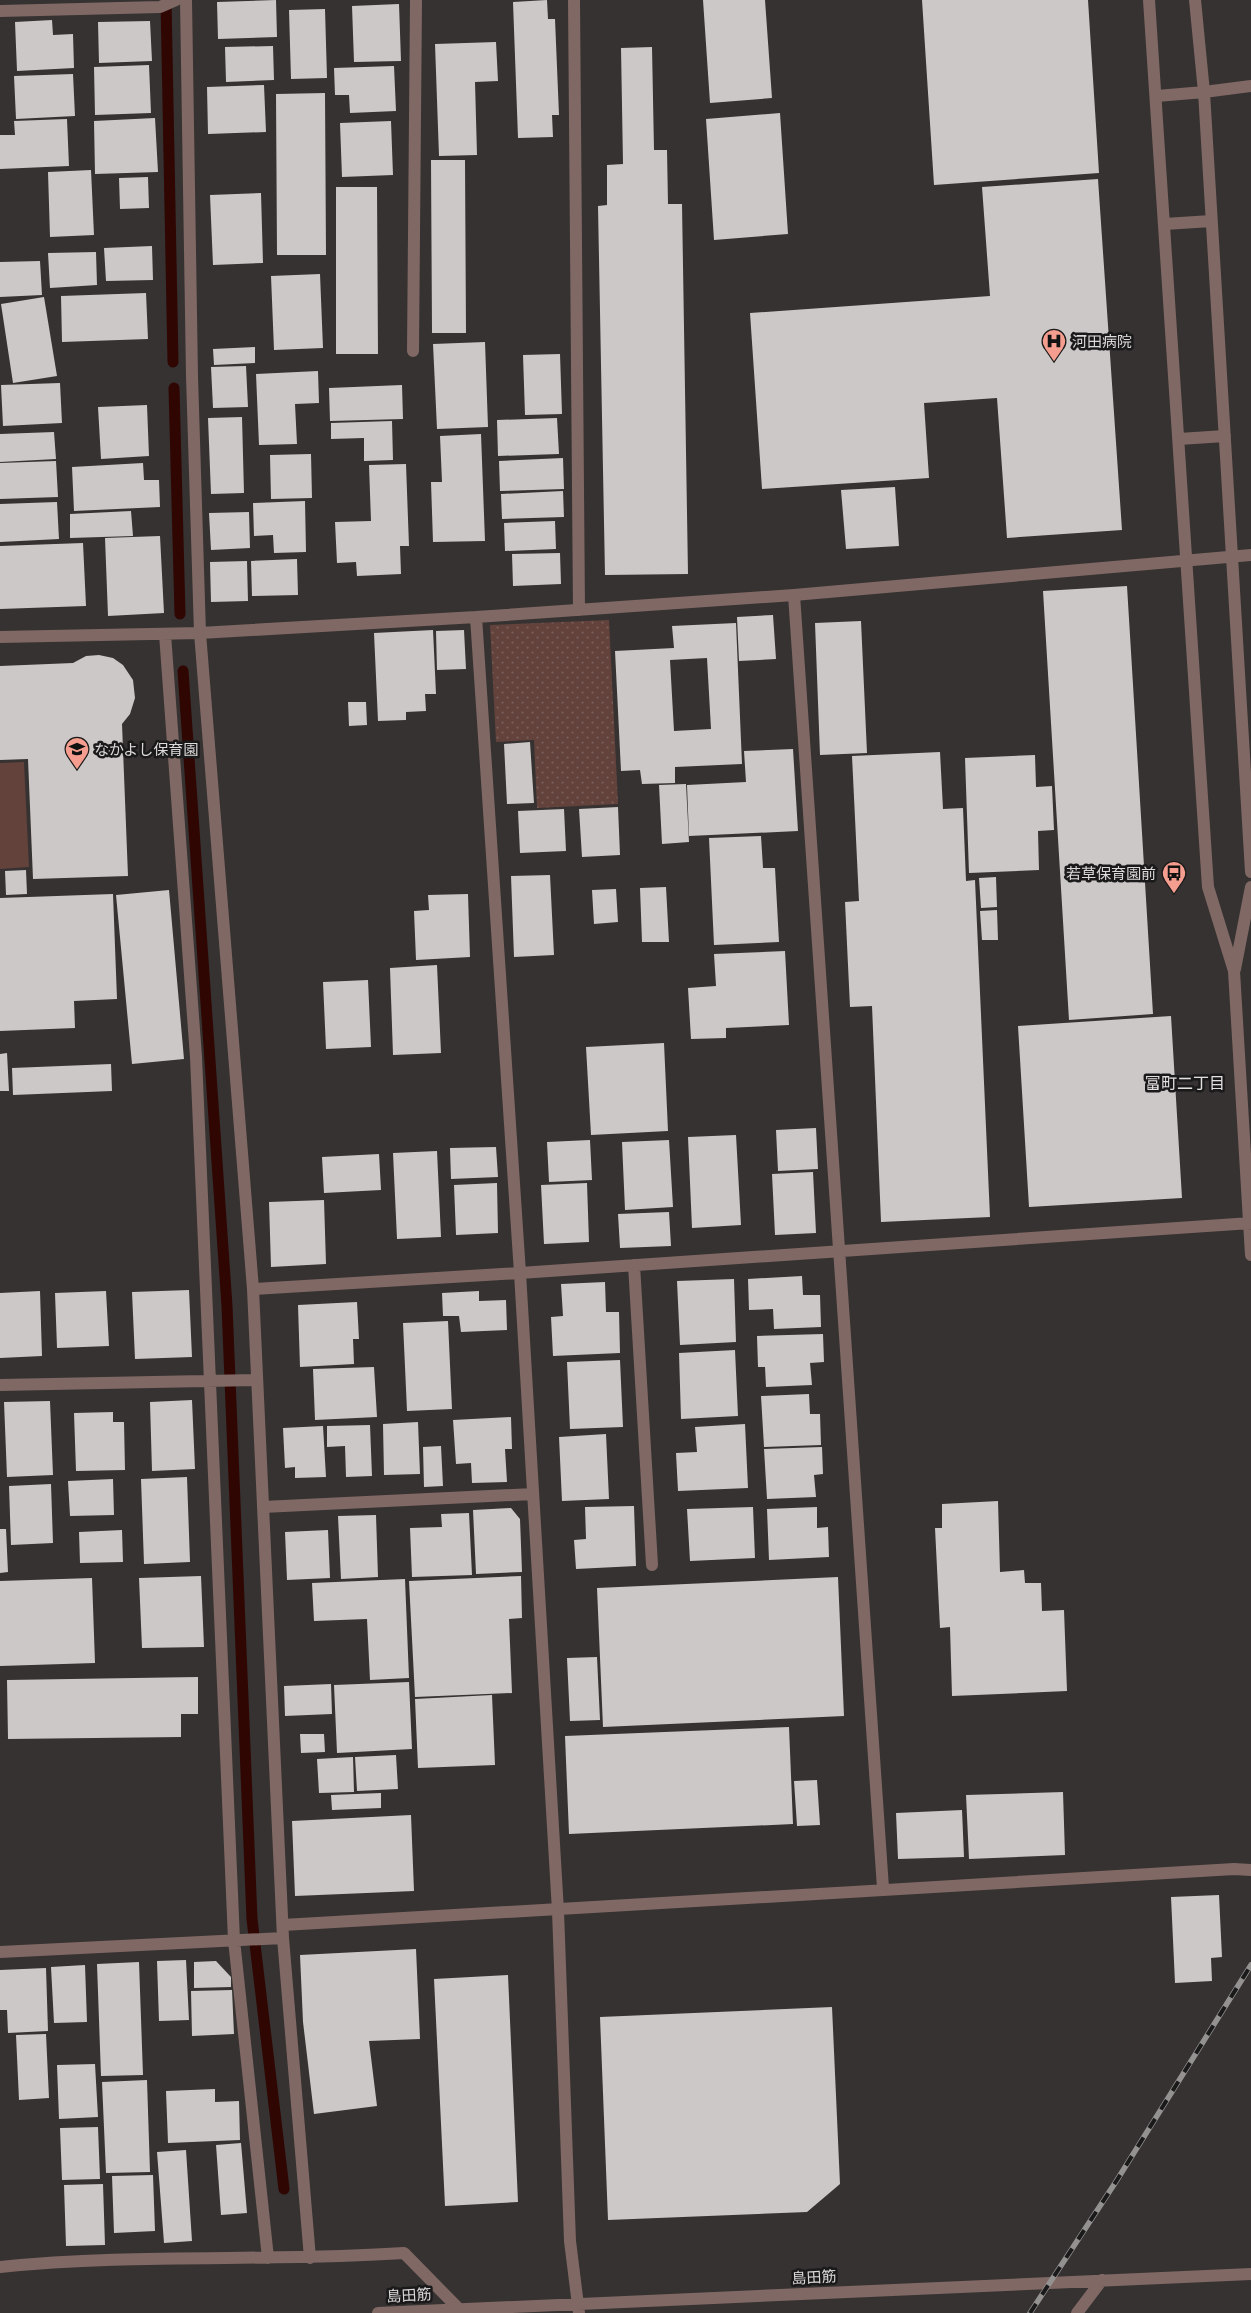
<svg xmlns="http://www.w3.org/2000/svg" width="1251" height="2313" font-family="'Source Serif 4','Noto Sans JP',serif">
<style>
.green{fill:#63423c}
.garden{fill:url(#garden-dots)}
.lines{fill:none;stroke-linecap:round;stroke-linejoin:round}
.stream{stroke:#300603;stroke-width:11}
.building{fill:#ccc8c7;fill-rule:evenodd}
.minor{stroke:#806864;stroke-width:12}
.rail-casing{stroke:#949291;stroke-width:5.5}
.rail{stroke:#1b1a1a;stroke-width:4;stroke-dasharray:11;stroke-linecap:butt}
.labels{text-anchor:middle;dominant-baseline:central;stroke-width:5;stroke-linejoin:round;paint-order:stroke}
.poi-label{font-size:15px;fill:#dddbda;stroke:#1b1a1a;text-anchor:start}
.street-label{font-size:15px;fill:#dddbda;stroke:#1b1a1a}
.neighbourhood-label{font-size:16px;fill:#e3dfde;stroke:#1b1a1a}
</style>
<defs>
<pattern id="garden-dots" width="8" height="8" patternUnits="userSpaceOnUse" patternTransform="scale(1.25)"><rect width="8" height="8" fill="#63423c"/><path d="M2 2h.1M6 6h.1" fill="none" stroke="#795d58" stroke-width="1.8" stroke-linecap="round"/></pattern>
</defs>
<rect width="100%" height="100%" fill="#353231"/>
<path class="green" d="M24 762 29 867 0 869V763Z"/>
<path class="garden" d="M609 620 618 804 537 808 534 740 496 742 490 625Z"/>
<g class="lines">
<path class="stream" d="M166 0 173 362
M174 388 180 614
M183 671 227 1306 252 1919 284 2189"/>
</g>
<path class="building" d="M276 0 277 37 218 39 217 2Z
M547 0 548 19H555L559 115H552L553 137 518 138 513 2Z
M703 0H765L772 98 710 103Z
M922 0H1088L1099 173 934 185Z
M399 4 401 61 354 62 352 6Z
M325 9 327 78 291 79 289 10Z
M52 20 53 35 73 34 74 68 17 71 15 22Z
M150 21 152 61 99 63 98 22Z
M496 42 498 81 475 82 477 155 439 156 435 44Z
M273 46 274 80 226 82 225 47Z
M652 47 654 150H667L668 204H682L688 574 605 575 598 206 607 205V165L623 164 621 48Z
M149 65 151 113 95 115 94 67Z
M394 66 396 111 350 113 349 95H335L334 68Z
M73 74 75 116 16 119 14 76Z
M264 85 266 132 208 134 207 87Z
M325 93 326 255H277L276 94Z
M780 113 788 234 714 240 706 119Z
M155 118 158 172 95 174 94 121Z
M67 119 69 166 0 169V135H15L14 121Z
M391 121 393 175 342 177 340 123Z
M431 160H465L466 333H432Z
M91 170 94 235 50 237 48 172Z
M148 177 149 208 120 209 119 178Z
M1098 179 1122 530 1007 538 997 398 924 403 929 478 762 489 750 313 990 296 982 187Z
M336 187H377L378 354H336Z
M261 193 263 263 213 265 210 195Z
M152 246 153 280 106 281 104 248Z
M96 252 97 285 50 288 48 253Z
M40 261 42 295 0 297V262Z
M320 274 323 348 274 350 271 276Z
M146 293 148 339 62 342 61 296Z
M44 297 57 376 13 383 1 304Z
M485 342 488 427 437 429 433 344Z
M255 347V363L214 365 213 349Z
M560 354 562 414 525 415 523 355Z
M246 366 248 407 213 408 211 367Z
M318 371 319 403 295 404 297 444 259 445 256 374Z
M60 383 62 423 3 426 1 385Z
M402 385 403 419 330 421 329 388Z
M147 405 149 456 101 459 98 407Z
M242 417 244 493 211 494 208 418Z
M557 418 559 454 498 456 497 420Z
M392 421 393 460 364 461V438L331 439V423Z
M54 432 56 459 0 462V434Z
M481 434 485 541 433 542 431 482H442L440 436Z
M311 454 312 498 271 499 270 455Z
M563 458 564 489 500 491 499 461Z
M56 461 58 497 0 499V463Z
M143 463 144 480H159L160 507 74 511 72 467Z
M406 464 409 546H400L401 574 357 576 356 562 337 563 335 522 371 521 369 465Z
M895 487 899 546 846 549 841 490Z
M563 491 564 517 502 519 501 494Z
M305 501 306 552 274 553 273 535 254 536 253 503Z
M57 502 59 539 0 542V504Z
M131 511 133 536 70 538V514Z
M249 512 250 548 211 550 209 513Z
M555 521 556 549 505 551 504 523Z
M160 536 164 613 108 616 105 538Z
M83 543 86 606 0 609V546Z
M560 553 561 584 513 586 512 554Z
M297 559 298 595 252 596 251 561Z
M247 561 248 601 211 602 210 562Z
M1127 586 1153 1014 1069 1020 1043 591Z
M773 615 776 659 739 661 737 617Z
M861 621 867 753 820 755 815 623Z
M736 623 742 764 675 767V783L642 784 640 770 621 771 615 651 674 648 672 626ZM707 658 711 729 674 731 670 660Z
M433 630 436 694H425L426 711 406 712V720L378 721 374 633Z
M464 630 466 669 437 670 436 631Z
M99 655 113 658 123 665 133 680 135 698 130 714 122 724 128 876 33 879 28 759 0 760V666L73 663 86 656Z
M348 702H366L367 725 349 726Z
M530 742 534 803 507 804 504 744Z
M793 749 798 831 689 836 687 785 746 782 744 751Z
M940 752 943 809 963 808 966 881 975 880 990 1217 881 1222 872 1006 850 1007 845 902 859 901 852 756Z
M1035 755 1036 787 1052 786 1054 830 1038 831 1039 870 969 873 965 758Z
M686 784 689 842 662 844 659 785Z
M618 807 620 855 582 857 579 809Z
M564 809 566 851 520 853 518 811Z
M761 836 763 868H775L779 942 714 945 709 838Z
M26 870 27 894 6 895 5 871Z
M550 875 554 955 514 957 511 876Z
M996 877 997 907 981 908 979 878Z
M666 887 669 942H642L640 888Z
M616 889 618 922 594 924 592 890Z
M169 890 184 1059 132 1064 116 895Z
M113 894 117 999 74 1001 75 1028 0 1031V898Z
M468 894 470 957 416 960 414 911 429 910 428 895Z
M997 910 998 940H982L980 911Z
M785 951 789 1025 726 1028V1038L691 1039 688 988 716 986 714 954Z
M437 965 441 1053 393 1055 390 968Z
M368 980 371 1047 326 1049 323 982Z
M1171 1016 1182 1198 1029 1207 1018 1026Z
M664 1043 668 1131 591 1135 586 1047Z
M7 1053 9 1091H0V1054Z
M111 1064 112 1091 13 1095 12 1068Z
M816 1128 818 1169 778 1171 776 1130Z
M736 1135 741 1225 692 1228 688 1137Z
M590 1140 592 1180 549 1182 547 1142Z
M669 1140 673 1207 625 1210 622 1142Z
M496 1147 498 1177 451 1179 450 1148Z
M437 1151 441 1237 397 1239 393 1153Z
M379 1154 381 1190 324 1193 322 1157Z
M813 1172 816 1233 775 1235 772 1174Z
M497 1183 498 1233 456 1235 454 1185Z
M587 1183 589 1242 544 1244 541 1185Z
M324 1200 326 1264 271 1267 269 1202Z
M669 1212 671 1246 620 1248 618 1214Z
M802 1276 803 1295H820L821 1327 774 1329 773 1309 749 1310 748 1279Z
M734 1279 736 1342 680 1345 677 1281Z
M605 1282 606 1312H619L620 1353 553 1356 551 1317 563 1316 561 1284Z
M189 1290 192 1357 135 1359 132 1292Z
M40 1291 42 1356 0 1358V1293Z
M106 1291 109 1346 57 1348 55 1293Z
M479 1291V1301L506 1300 507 1330 461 1332 459 1316H443L442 1293Z
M357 1302 359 1339H353L354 1364 300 1367 298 1305Z
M448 1321 452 1409 407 1411 403 1323Z
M823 1334 824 1362 810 1363 812 1385 766 1387 765 1367H758L757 1336Z
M735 1350 738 1416 681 1419 679 1353Z
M620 1360 623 1427 570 1429 567 1362Z
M374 1367 377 1417 315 1420 313 1369Z
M809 1394 810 1414H820L821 1445 764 1447 761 1396Z
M192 1400 195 1469 152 1471 150 1402Z
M50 1401 53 1475 7 1477 4 1402Z
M113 1412V1422H124L125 1470 76 1471 74 1413Z
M511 1417 512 1449H505L507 1482 472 1483 471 1463 456 1464 453 1420Z
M418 1422 420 1474 384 1475 383 1424Z
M745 1424 748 1488 678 1491 676 1453 697 1452 695 1427Z
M370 1425 372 1476 346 1477 345 1446 327 1447V1426Z
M323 1426 326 1477 295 1478V1467L285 1468 283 1428Z
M606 1434 609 1499 562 1501 559 1437Z
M441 1446 443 1486 424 1487 423 1447Z
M822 1447 823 1474 814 1475 816 1497 767 1499 764 1449Z
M187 1477 190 1562 144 1564 141 1479Z
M113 1479 114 1515 70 1516 68 1481Z
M51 1484 53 1543 11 1545 9 1486Z
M998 1501 1000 1572 1024 1570 1025 1583H1041L1042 1611 1064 1610 1067 1691 952 1696 950 1627 940 1628 935 1528H942V1504Z
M634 1506 636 1566 576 1569 574 1540 586 1539 585 1507Z
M753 1507 755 1558 690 1561 687 1509Z
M817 1507V1528L828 1527 829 1557 769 1560 767 1509Z
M511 1508 520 1519 522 1572 476 1574 473 1510Z
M469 1513 472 1575 412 1577 410 1528 442 1527 441 1514Z
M376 1515 378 1577 341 1579 338 1516Z
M0 1529H6L8 1572 0 1573Z
M122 1530 123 1562 80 1563 79 1532Z
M328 1530 330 1578 287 1580 285 1532Z
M201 1576 204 1647 142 1648 139 1578Z
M521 1576 522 1618 509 1619 512 1693 415 1697 409 1581Z
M838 1577 844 1716 603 1727 597 1588Z
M92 1578 95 1663 0 1666V1581Z
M405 1579 409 1678 370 1680 367 1619 314 1621 312 1583Z
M597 1657 600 1720 570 1721 567 1658Z
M198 1677V1714H181V1737L8 1739 7 1680Z
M409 1682 412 1749 337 1753 334 1685Z
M331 1684 332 1714 285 1716 284 1686Z
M492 1695 495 1765 418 1768 415 1699Z
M789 1727 793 1824 569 1834 565 1736Z
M300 1734H324L325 1752 301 1753Z
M396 1755 398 1789 357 1791 355 1757Z
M353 1757 354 1792 319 1793 317 1759Z
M817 1780 820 1825 797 1826 794 1781Z
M1063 1792 1065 1855 969 1859 966 1795Z
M381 1793V1808L332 1810 331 1795Z
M962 1810 964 1857 898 1859 896 1813Z
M411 1815 414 1891 295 1896 292 1821Z
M1219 1895 1222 1957 1211 1958 1212 1981 1175 1983 1171 1897Z
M416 1949 420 2039 369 2041 377 2106 314 2114 303 2022 300 1955Z
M186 1960 189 2020 159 2021 157 1961Z
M216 1961 231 1977V1987L194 1988V1962Z
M139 1962 143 2075 101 2076 97 1964Z
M85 1965 87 2022 54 2023 51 1967Z
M46 1968 48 2031 8 2033 7 2010H0V1970Z
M508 1975 518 2202 445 2206 434 1979Z
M232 1990 234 2034 192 2036 191 1991Z
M832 2007 840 2184 807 2212 608 2220 600 2017Z
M46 2034 49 2098 19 2100 16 2035Z
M95 2064 98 2117 59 2119 57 2065Z
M147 2080 150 2172 106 2173 102 2082Z
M215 2089V2102L239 2101 240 2140 168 2143 166 2091Z
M98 2127 100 2179 62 2180 60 2128Z
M241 2143 247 2213 221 2215 216 2145Z
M186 2150 192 2241 164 2243 157 2152Z
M153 2175 155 2231 114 2233 112 2176Z
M103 2184 105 2245 66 2246 64 2185Z"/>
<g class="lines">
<path class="minor" d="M186 0 192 376 200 633 253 1289 283 1938 310 2258
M574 0 579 610
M1149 0 1208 887 1234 971 1251 1255
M1195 0 1204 92 1251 872
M0 11 160 7 176 0
M1157 96 1204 92 1251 86
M1165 224 1211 221
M413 351 416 0
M1179 439 1225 436
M794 595 883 1888
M476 617 520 1273 558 1911 570 2241 579 2313
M165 634 196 1057 234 1940 268 2258
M0 637 200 633 476 617 794 595 1251 555
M1235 969 1251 887
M634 1265 652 1565
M253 1289 520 1273 1251 1223
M0 1385 257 1380
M263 1507 533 1494
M283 1925C600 1909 917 1887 1234 1869L1251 1870
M0 1952 283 1938
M0 2267C134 2253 270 2262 404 2253L459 2309 456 2313
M378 2313 1251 2274
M1077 2313 1102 2280"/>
<g class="rail-casing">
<path id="rail" d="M1030 2313 1117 2180 1251 1965"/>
</g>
<use href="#rail" class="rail"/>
</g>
<defs>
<g id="hospital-pin" transform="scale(1.25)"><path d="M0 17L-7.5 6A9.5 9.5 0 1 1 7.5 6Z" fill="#f59d8f" stroke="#1b1a1a"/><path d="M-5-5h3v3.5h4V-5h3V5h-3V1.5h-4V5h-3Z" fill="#111"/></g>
<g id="school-pin" transform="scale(1.25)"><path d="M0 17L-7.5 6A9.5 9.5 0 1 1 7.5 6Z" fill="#f59d8f" stroke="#1b1a1a"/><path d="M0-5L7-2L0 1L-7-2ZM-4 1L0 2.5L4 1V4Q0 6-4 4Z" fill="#111"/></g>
<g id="bus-pin" transform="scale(1.25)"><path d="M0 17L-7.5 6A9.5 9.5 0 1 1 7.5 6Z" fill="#f59d8f" stroke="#1b1a1a"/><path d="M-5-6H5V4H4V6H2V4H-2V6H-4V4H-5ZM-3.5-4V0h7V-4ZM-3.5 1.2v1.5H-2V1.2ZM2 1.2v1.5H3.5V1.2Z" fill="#111"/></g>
</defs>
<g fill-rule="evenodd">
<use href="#hospital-pin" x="1054" y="341"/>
<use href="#school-pin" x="77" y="749"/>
<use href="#bus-pin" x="1174" y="873"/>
</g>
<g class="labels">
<g class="poi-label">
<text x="1072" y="341">河田病院</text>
<text x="94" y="749">なかよし保育園</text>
<text x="1156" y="873" text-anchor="end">若草保育園前</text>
</g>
<g class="street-label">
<text transform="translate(814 2277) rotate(-3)">島田筋</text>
<text transform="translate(409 2295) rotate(-3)">島田筋</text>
</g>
<g class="neighbourhood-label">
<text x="1185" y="1083">富町二丁目</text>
</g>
</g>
</svg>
